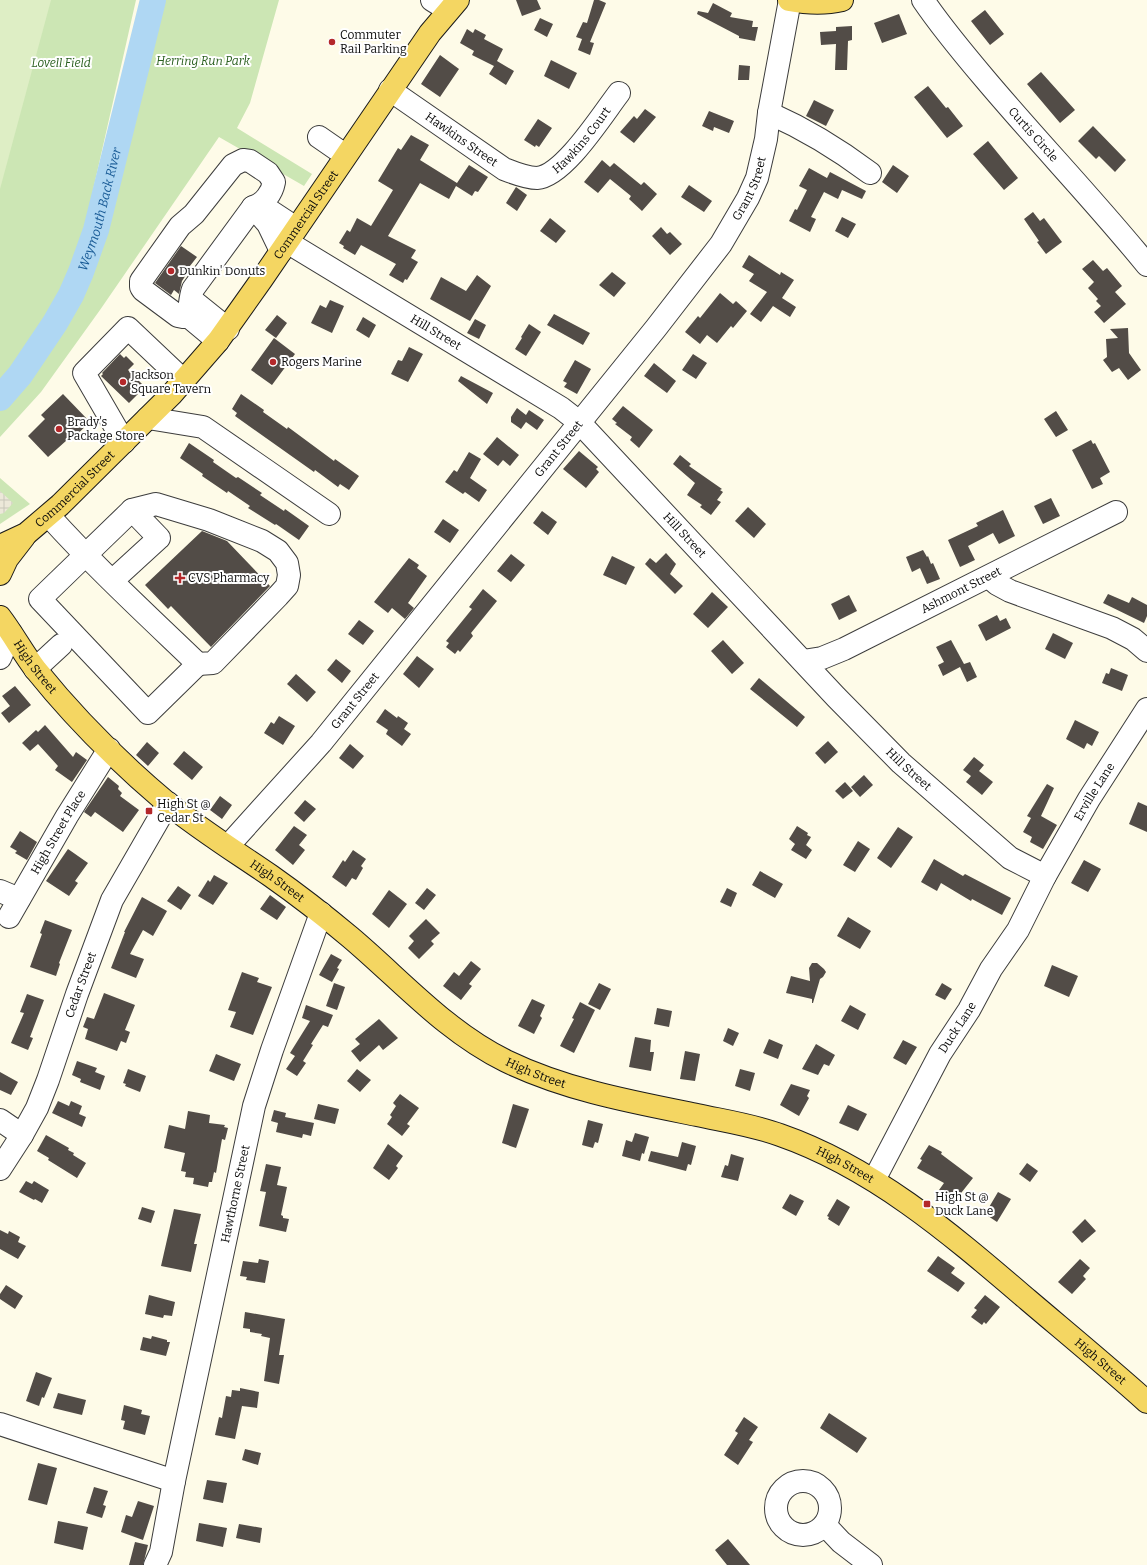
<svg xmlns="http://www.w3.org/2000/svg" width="1147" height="1565" font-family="Bitter,serif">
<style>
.grass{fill:#cce6b4}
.pitch{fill:#deeec5}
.plaza{fill:url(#plaza-grid)}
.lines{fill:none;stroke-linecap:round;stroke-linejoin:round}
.river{stroke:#afd7f3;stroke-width:26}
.building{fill:#524c47}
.minor-casing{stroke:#3d3d3d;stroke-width:24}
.major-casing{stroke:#1b1b1b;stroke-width:24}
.minor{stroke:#fff;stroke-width:22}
.major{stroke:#f4d662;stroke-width:22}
.poi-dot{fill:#b4282a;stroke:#fff;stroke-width:1.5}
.labels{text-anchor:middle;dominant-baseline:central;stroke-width:4;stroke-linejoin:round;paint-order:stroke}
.poi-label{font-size:12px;fill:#0a0a0a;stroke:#fff;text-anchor:start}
.park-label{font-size:12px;font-style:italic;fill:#295e1e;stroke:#fff}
.street-label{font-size:12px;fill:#0a0a0a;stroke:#fff}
.water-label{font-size:13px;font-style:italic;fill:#195b96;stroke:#fff}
</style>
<defs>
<pattern id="plaza-grid" width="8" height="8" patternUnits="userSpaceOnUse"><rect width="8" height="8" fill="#ece8d9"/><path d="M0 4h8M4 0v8" fill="none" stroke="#c9c6b9"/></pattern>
</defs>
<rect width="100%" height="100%" fill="#fefbe8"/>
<path class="grass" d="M0 0H136L72 283 47 328 23 362 0 391Z
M158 0H279L250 103 237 128 312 174 304 186 219 137 100 310 41 392 0 437V404L22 380 93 271 104 235Z
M0 478 30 504 0 524Z"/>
<path class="pitch" d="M0 0H51L0 189Z"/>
<path class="plaza" d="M0 491 13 503 4 513 0 514Z"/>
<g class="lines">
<path class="river" id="s1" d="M0 398 20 375 55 323 71 295 81 272 96 230 153 0"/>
</g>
<path class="building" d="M516 0H537L541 9 522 16Z
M594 0H599L606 3 590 42 594 43 590 55 578 50 582 39 576 37 583 22 587 23Z
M713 3 732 13 730 17 753 21 752 27H758L755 41 739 38V36L697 14 698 11 708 13Z
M985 10 1004 34 990 45 971 21Z
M899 14 907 34 882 43 874 23Z
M540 18 553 24 547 37 534 30Z
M852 26V40L848 41 847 70H835L836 44 821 45 820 32 836 31V27Z
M467 29 473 33 475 29 486 35 484 39 503 49 497 61 514 71 506 85 489 74 494 66 472 55 474 51 460 43Z
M440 55 459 69 440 97 421 84Z
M551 60 577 73 569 89 544 76Z
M739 65 750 66 749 80H738Z
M1041 72 1075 110 1060 123 1027 84Z
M928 86 946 108 948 107 963 126 947 138 914 97Z
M814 100 834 110 826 126 806 116Z
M645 109 656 117 634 143 620 132 634 116 637 119Z
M709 111 734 121 729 133 714 127 713 131 702 126Z
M538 119 552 128 539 147 536 145 535 147 524 140Z
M1093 126 1126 160 1115 172 1099 156 1096 159 1078 141Z
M411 135 429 145 420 160 457 183 469 165 488 177 478 192 475 191 472 196 456 186 449 199 420 183 388 236 416 250 411 258 418 262 407 280 405 279 403 283 389 275 396 264 361 245 355 255 343 248 344 246 339 243 347 230 350 232 357 218 371 226 393 190 378 181 398 148 401 150Z
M988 141 1018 178 1004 190 973 154Z
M602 160 610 167 614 163 641 185 644 182 657 194 642 211 629 199 631 196 610 179 598 193 584 182Z
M893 165 909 176 897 193 882 182Z
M809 168 827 178 830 172 866 191 862 199 842 190 838 199 824 192 811 217 816 219 810 232 789 221 795 209 797 210 807 190 799 186Z
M689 185 712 201 704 212 681 197Z
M516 187 527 195 517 211 506 203Z
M1033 212 1040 221 1044 218 1062 242 1046 254 1037 242 1039 241 1024 219Z
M842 217 856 224 848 238 835 231Z
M550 218 566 231 556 243 540 231Z
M661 227 667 234 670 232 682 244 670 255 652 236Z
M181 246 197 257 186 271 188 272 182 281 179 294 174 290 171 295 155 283Z
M749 255 780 275 781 272 794 280 782 298 796 307 790 317 773 306 761 322 750 314 767 292 749 281 754 274 742 267Z
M1093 260 1103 271 1107 268 1122 286 1115 292 1126 304 1104 323 1094 312 1101 306 1096 301 1098 299 1088 288 1094 282 1082 269Z
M612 272 626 283 614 297 599 285Z
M477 275 491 286 470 321 430 299 441 277 466 291Z
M720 293 733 304 736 301 747 311 733 328 731 326 717 343 707 335 700 344 685 332 698 316 700 318Z
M330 300 344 306 332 333 311 323 320 305 326 308Z
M554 314 590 333 583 345 547 325Z
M277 315 287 323 276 338 265 330Z
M363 317 376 325 369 338 356 330Z
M475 319 486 325 479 339 467 333Z
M529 324 541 332 526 356 515 349 522 338 521 337Z
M1128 328 1129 353 1141 370 1128 380 1119 368 1112 372 1103 360 1107 357 1106 339 1118 338 1110 329Z
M274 338 295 354 272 385 251 370Z
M409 347 423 354 408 382 391 374 398 360 402 361Z
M120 354 124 358 126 356 134 364 128 370 145 387 129 403 101 376 103 374 102 373Z
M693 354 707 363 696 379 682 370Z
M575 360 591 369 577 394 564 387 567 383 563 381Z
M654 363 676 381 667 393 644 376Z
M461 376 493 393 487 404 458 381Z
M63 394 90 422 69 442 67 440 48 457 28 436 45 419 41 415Z
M241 394 264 410 263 412 287 429 288 427 334 461 335 459 359 476 349 490 340 484 338 487 315 470 314 472 235 416 237 413 232 409Z
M623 406 653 430 639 448 630 440 632 437 615 424 617 423 612 419Z
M517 408 526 415 529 410 544 420 537 430 526 422 521 429 511 422V417Z
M1056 411 1068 430 1056 437 1044 419Z
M497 437 519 455 510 466 503 460 498 466 483 454Z
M1091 440 1093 444 1095 443 1110 472 1100 478 1103 484 1092 489 1072 450Z
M189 443 214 460 213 462 236 478 238 477 262 493 260 495 284 511 285 509 309 526 299 540 276 524 275 525 248 508 250 506 228 491 227 493 202 476 203 474 180 458Z
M579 451 598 467 596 469 599 472 586 488 563 469Z
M469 452 481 459 470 478 487 490 479 502 465 492 463 494 445 482 454 470 457 472Z
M680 455 691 464 689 466 722 489 720 490 723 492 717 500 721 502 711 515 700 507 702 505 687 495 695 483 673 464Z
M1051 498 1060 516 1043 524 1034 506Z
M748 507 766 524 754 538 735 521Z
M1003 510 1015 536 999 544 993 533 968 546 975 560 960 567 948 540 978 526 976 523Z
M542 511 557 522 548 535 533 523Z
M443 519 459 530 450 543 434 532Z
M202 531 227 541 270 586 211 647 171 606 168 609 145 585Z
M923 550 927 557 928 556 931 564 933 563 940 579 927 584 920 568 912 572 906 557Z
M666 553 676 564 670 574 683 586 675 594 645 564 650 558 656 563Z
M511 554 525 565 511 582 497 571Z
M612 556 635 567 626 585 603 575Z
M409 558 419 565 417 568 427 576 408 603 414 608 405 619 392 608 388 613 374 602Z
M483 589 497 601 471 633 473 636 460 652 458 650 455 654 446 647 449 643 446 641 472 609 469 607Z
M712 592 728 607 708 628 693 614Z
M1108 594 1129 603 1132 597 1147 605V616L1144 623 1103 603Z
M849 595 857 611 839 620 831 604Z
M997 615 1000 621 1006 618 1011 628 986 641 978 625Z
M359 620 374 631 363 645 348 634Z
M1053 633 1073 643 1065 659 1045 649Z
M723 640 744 663 732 674 711 651Z
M951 640 964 664 970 662 977 677 967 682 960 667 943 676 938 665 944 662 936 647Z
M417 656 434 669 419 688 403 674Z
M336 659 351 671 342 683 327 670Z
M1111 668 1128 675 1122 691 1102 683 1106 673 1109 674Z
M296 674 316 692 307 702 287 684Z
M759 678 805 717 797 727 750 689Z
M15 686 31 705 9 723 1 713 10 706 2 696Z
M385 709 397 718 398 716 408 723 404 729 411 734 402 746 386 734 388 730 376 722Z
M279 716 295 726 283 745 264 733 271 722 274 724Z
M1075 720 1099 732 1092 746 1087 743 1084 749 1066 739Z
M45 725 73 757 76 752 87 760 72 782 55 770 58 766 38 744 30 751 22 743 36 730 38 732Z
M828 741 838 752 825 764 815 753Z
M147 742 159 753 148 766 136 755Z
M350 744 364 756 353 769 339 758Z
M184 751 203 767 192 780 173 764Z
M974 757 984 765 979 771 993 782 982 795 966 782 971 776 963 770Z
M864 775 873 785 860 797 851 787Z
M108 777 119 786 118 789 122 793 120 796 139 810 123 832 95 812 91 817 84 812Z
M845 782 853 791 843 799 835 791Z
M1047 784 1054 788 1041 816 1057 825 1043 849 1030 842 1032 837 1023 832 1031 818 1027 816Z
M220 796 232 805 222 819 210 810Z
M305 800 316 809 304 822 294 813Z
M1138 802 1147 806V832L1129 824Z
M294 826 307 835 299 845 305 850 293 865 275 850Z
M797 826 808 833 807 835 811 837 806 845 812 850 806 859 791 850 795 844 789 839Z
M898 827 913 837 891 868 877 858Z
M20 831 37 842 27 860 15 853 17 851 10 847Z
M858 841 870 849 855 872 843 865Z
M68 849 88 863 75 881 78 883 69 896 46 881Z
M353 850 366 859 361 866 363 868 356 880 352 878 346 887 332 877 343 860 345 862Z
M934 859 963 876 965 874 1011 898 1002 915 972 899 971 901 941 883 937 891 921 882Z
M1084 860 1101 869 1088 892 1071 883Z
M760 871 783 884 775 898 752 885Z
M214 875 228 883 213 905 198 896 208 880 210 882Z
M178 886 191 895 181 910 167 901Z
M427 888 436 895 424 910 415 903Z
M727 888 737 893 731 907 720 902Z
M389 890 407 904 389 928 372 914Z
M270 895 286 907 277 920 260 909Z
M142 897 167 911 153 936 143 930 130 954 144 959 136 978 111 968 125 932H124Z
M848 917 871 931 860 949 837 936Z
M426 919 440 933 431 941 434 944 419 959 408 948 414 941 409 936Z
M45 920 72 930 59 963 60 964 56 976 30 967 42 934 40 933Z
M331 954 342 960 337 968 339 969 332 982 319 975Z
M471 961 481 969 469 984 472 986 461 1000 443 986 454 972 459 976Z
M812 963H817L824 969 826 972 823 977 820 979 813 1003H812V999L786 993 791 976 810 981 809 968Z
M1052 965 1078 976 1069 997 1044 986Z
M242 972 259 978 257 982 272 987 253 1035 230 1027 236 1012 228 1010Z
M334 983 345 987 337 1010 326 1006Z
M599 983 611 989 600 1010 588 1004Z
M942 983 952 989 945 1000 935 995Z
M104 993 135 1005 125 1030 130 1032 126 1043 121 1041 117 1051 85 1039 88 1029 83 1027 87 1017 94 1019Z
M27 994 44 1000 30 1037 33 1038 28 1050 11 1043 24 1013 20 1012Z
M532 999 545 1005 540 1016 542 1018 534 1034 518 1026Z
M580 1002 595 1010 574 1053 560 1046 574 1019 572 1018Z
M306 1005 333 1015 328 1027 323 1025 311 1044 313 1045 303 1061 306 1063 297 1076 286 1069 295 1056 290 1053 310 1021 302 1018Z
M850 1005 866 1014 858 1030 841 1021Z
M657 1008 672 1011 669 1027 654 1024Z
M379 1019 398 1038 383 1050 379 1045 360 1062 351 1051 360 1044 355 1039Z
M728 1028 739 1033 733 1046 723 1041Z
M635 1037 651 1040 650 1052H654L651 1071 629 1067Z
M769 1039 783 1045 778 1059 763 1053Z
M903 1040 917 1047 906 1065 893 1058Z
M816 1044 835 1055 829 1066 824 1064 818 1075 802 1069Z
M685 1051 700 1054 695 1081 680 1079Z
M216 1054 241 1064 234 1081 209 1071Z
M77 1061 97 1068 95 1072 105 1076 100 1090 80 1082 81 1079 72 1075Z
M128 1069 146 1076 140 1092 125 1086 126 1084 123 1083Z
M357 1069 371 1080 360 1092 347 1081Z
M740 1069 755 1073 750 1091 735 1086Z
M0 1072 18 1082 11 1095 0 1090Z
M791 1084 810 1090 807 1096 809 1098 799 1116 780 1105Z
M400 1094 419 1108 407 1124 410 1126 402 1136 387 1124 392 1117 390 1115 396 1106 393 1103Z
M58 1101 69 1106 71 1101 82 1106 79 1114 86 1117 82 1127 52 1113Z
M318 1104 339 1109 335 1124 314 1119Z
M513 1104 529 1109 516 1148 502 1143Z
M848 1105 867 1114 858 1131 839 1123Z
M274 1110 286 1113 285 1117 314 1123 311 1136 303 1134 302 1138 276 1132 278 1123 271 1121Z
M188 1111 210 1115 209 1123 225 1125 224 1127 228 1128 225 1140 222 1139 216 1173 214 1172 212 1182H209L208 1187 193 1184 194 1178 185 1177 186 1172 181 1171 185 1153 164 1148 169 1125 185 1129Z
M588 1120 603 1124 598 1143 595 1142 593 1148 582 1145Z
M635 1133 649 1137 644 1154 642 1153 640 1161 622 1156 626 1140 632 1142Z
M46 1135 69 1148 68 1150 74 1153 73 1155 86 1163 77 1178 48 1160 49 1158 37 1151Z
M682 1142 696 1146 691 1165 688 1164 686 1171 648 1161 651 1151 678 1157Z
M388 1144 403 1156 396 1166 398 1168 389 1180 373 1168Z
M929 1145 942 1152 941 1154 973 1178 954 1202 939 1190 944 1183 917 1168 922 1160 920 1159Z
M731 1154 744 1158 738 1181 721 1177 725 1165 728 1166Z
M1027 1163 1038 1171 1030 1182 1019 1174Z
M266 1164 281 1167 277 1185 287 1187 281 1215 283 1216V1218L289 1219 286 1232 259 1226 266 1192 260 1191Z
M26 1181 32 1184 34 1181 49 1190 42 1203 35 1199 34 1200 19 1192Z
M998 1192 1011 1199 997 1222 985 1214Z
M790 1194 804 1201 796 1216 782 1208Z
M837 1199 850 1207 839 1226 828 1219 829 1217 827 1216Z
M142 1207 155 1211 151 1223 138 1219Z
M174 1209 201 1214 194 1244H197L191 1272 161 1266Z
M1085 1219 1096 1231 1082 1243 1072 1232Z
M0 1230 8 1234 9 1231 20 1237 18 1242 26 1246 18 1259 0 1249Z
M938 1256 955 1268 951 1273 965 1283 958 1292 927 1271Z
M259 1259 269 1261 265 1283 246 1280 247 1277 240 1276 243 1261 258 1263Z
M1080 1259 1090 1268 1083 1276 1086 1279 1072 1294 1058 1282Z
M6 1285 23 1296 15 1309 0 1299V1294Z
M149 1295 175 1302 172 1316 164 1315 163 1318 145 1314Z
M985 1295 1000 1307 986 1324 984 1322 982 1325 971 1317 977 1310 974 1308Z
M245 1312 285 1319 279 1355H284L279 1384 264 1381 270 1338 261 1336 262 1334 250 1332V1329L243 1328Z
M152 1336 167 1340V1342H170L166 1356 140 1350 143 1337 151 1339Z
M36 1372 52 1378 44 1398 42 1397 39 1406 26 1401Z
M240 1388 259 1392 257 1408 242 1406 235 1439 215 1435 219 1417 222 1418 226 1396 231 1397 232 1390 240 1391Z
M58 1393 86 1400 82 1415 53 1408Z
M124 1405 142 1410 141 1414 150 1416 145 1435 123 1429 125 1421 121 1420Z
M829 1413 867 1438 857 1453 820 1428Z
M744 1417 758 1427 749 1440 753 1442 738 1465 724 1455 738 1433 735 1431Z
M245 1449 261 1453 258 1465 242 1460Z
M38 1463 57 1468 47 1505 28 1500Z
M207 1480 227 1483 223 1503 203 1499Z
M94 1487 108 1491 103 1505 106 1506 102 1518 86 1513Z
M138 1501 154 1506 143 1540 121 1532 126 1515 132 1517Z
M58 1521 88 1527 83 1550 54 1543Z
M199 1523 227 1528 223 1547 196 1541Z
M239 1524 262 1528 260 1543 236 1538Z
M728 1539 750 1565H727L715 1550Z
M135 1542 148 1545 143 1565H129Z"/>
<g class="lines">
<g class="minor-casing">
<g id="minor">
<path d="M432 0 448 10"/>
<path id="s2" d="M923 0C942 28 963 53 985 79 1038 142 1095 201 1147 265"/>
<path id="s3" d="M390 90 504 169C514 173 526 178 537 178 564 176 602 115 619 93"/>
<path d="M769 113C805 129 838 149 870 173"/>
<path d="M319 137 345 155"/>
<path d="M261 205 296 228"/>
<path d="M253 207 268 224 281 251"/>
<path id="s4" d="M287 242 561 408 579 422 836 697 901 763 1010 858 1045 876"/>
<path d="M192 300 228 329"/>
<path d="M188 316C190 307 190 297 193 289L253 207C264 204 272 193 274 182L268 173 250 161 243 160 233 165 194 214 180 226 141 281V287L143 290 178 316 183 317 188 316 218 341"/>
<path d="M148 418 203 427 329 514"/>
<path d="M124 442 84 373 128 328 184 381"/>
<path d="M132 510 156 504 209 520 262 541 278 551 287 563 289 575 287 586 278 596 213 663 198 664"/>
<path d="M49 516C96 568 148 616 198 664L148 713 40 599 132 510 159 538 112 581"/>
<path d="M989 577 997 584 1010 591 1112 628 1133 639 1147 651"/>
<path d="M0 658 11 633"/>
<path id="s5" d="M803 661 822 658 844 649 1116 512"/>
<path d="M35 669 61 645"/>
<path id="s6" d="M228 846 321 743 656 328 721 244 748 198 757 178 766 139 769 113 790 0"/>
<path d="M0 891 19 899"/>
<path id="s7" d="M9 917 67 816 109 749"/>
<path d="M0 1120 22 1135"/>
<path id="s8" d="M0 1169 22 1135 37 1108 48 1080 77 994 112 900 168 803"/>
<path id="s9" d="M874 1180 940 1054 969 1010 991 969 1018 930 1045 876 1089 799 1147 709"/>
<path d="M0 1424 174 1481"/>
<circle cx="803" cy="1508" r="27"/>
<path d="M825 1525 841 1542 871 1565"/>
<path id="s10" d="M155 1565 161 1552 174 1481 254 1106 272 1050 321 913"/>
</g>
</g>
<g class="major-casing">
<g id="major">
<path d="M789 0C806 3 825 4 842 0"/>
<path id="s11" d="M0 546 26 534 60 505 171 395 218 341 262 279 430 33 458 0"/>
<path d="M0 574 7 559 24 537"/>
<path id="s12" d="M0 617C13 634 23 653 36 670 73 716 121 764 166 802 199 829 236 852 271 876 298 895 325 916 350 937 401 980 445 1031 506 1061 566 1090 632 1102 697 1115 725 1121 753 1125 780 1135 875 1168 953 1236 1028 1300 1068 1334 1108 1367 1147 1402"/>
</g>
</g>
<use href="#minor" class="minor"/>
<use href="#major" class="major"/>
</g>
<g class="poi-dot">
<circle cx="332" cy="42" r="4"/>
<circle cx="171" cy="271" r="4"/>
<circle cx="273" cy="362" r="4"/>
<circle cx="123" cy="382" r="4"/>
<circle cx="59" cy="429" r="4"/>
<path d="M178 572h4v4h4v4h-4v4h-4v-4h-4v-4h4z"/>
<rect x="145" y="807" width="8" height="8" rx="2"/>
<rect x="923" y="1200" width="8" height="8" rx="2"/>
</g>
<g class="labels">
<g class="poi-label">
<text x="340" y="35">Commuter<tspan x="340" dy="14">Rail Parking</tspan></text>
<text x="179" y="271">Dunkin' Donuts</text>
<text x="281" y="362">Rogers Marine</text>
<text x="131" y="375">Jackson<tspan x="131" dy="14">Square Tavern</tspan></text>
<text x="67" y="422">Brady's<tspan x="67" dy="14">Package Store</tspan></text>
<text x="188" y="578">CVS Pharmacy</text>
<text x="157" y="804">High St @<tspan x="157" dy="14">Cedar St</tspan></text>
<text x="935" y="1197">High St @<tspan x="935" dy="14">Duck Lane</tspan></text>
</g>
<g class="park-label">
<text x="203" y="61">Herring Run Park</text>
<text x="61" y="63">Lovell Field</text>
</g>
<g class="street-label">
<text stroke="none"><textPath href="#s2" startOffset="174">Curtis Circle</textPath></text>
<text stroke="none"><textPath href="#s3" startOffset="233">Hawkins Court</textPath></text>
<text stroke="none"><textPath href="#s3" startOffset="87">Hawkins Street</textPath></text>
<text stroke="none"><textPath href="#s6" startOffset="841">Grant Street</textPath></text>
<text stroke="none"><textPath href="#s11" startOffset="455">Commercial Street</textPath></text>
<text stroke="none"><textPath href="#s4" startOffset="174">Hill Street</textPath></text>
<text stroke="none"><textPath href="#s6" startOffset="517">Grant Street</textPath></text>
<text stroke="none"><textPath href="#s11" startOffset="95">Commercial Street</textPath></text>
<text stroke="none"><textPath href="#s4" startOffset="498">Hill Street</textPath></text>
<text stroke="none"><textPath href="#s5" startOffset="174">Ashmont Street</textPath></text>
<text stroke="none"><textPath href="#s12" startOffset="61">High Street</textPath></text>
<text stroke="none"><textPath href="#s6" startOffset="193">Grant Street</textPath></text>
<text stroke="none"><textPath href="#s4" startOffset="822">Hill Street</textPath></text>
<text stroke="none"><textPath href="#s9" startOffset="447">Erville Lane</textPath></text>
<text stroke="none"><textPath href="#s7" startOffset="98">High Street Place</textPath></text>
<text stroke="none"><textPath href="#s12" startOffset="386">High Street</textPath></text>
<text stroke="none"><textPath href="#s8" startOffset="202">Cedar Street</textPath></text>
<text stroke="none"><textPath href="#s9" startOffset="174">Duck Lane</textPath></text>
<text stroke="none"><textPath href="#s12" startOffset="710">High Street</textPath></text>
<text stroke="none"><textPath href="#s12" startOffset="1034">High Street</textPath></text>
<text stroke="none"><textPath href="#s10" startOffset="380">Hawthorne Street</textPath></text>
<text stroke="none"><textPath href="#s12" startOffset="1357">High Street</textPath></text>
</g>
<g class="water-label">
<text stroke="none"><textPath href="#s1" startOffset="216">Weymouth Back River</textPath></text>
</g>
</g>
</svg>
